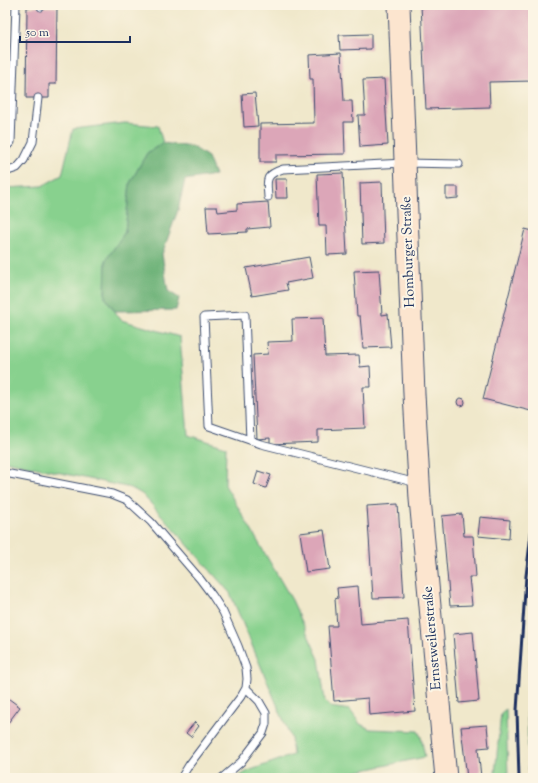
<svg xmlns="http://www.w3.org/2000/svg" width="538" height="783" font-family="'Sorts Mill Goudy',serif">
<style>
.green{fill:#88d18e;stroke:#528076}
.forest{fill:#6eb379;stroke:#44716c}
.building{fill:#dca6b8}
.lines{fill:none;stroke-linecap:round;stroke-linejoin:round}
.service-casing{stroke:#3b4b6e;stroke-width:9}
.secondary-casing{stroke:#3b4b6e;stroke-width:23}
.service{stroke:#fff;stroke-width:7}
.secondary{stroke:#fce5cf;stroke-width:21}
.rail{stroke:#1b2f5e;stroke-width:3}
.labels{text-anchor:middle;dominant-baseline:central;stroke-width:4;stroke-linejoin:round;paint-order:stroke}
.street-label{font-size:14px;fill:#1b2f5e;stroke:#fcf5e5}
</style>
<rect width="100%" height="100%" fill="#fcf5e5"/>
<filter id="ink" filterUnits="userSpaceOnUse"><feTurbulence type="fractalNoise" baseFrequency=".025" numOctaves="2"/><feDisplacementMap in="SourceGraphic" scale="8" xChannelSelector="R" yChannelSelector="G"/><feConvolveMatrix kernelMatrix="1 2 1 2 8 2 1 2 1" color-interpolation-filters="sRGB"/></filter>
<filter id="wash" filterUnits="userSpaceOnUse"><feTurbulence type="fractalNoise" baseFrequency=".012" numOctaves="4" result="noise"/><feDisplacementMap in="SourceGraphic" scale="16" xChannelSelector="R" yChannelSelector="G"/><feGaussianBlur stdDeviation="0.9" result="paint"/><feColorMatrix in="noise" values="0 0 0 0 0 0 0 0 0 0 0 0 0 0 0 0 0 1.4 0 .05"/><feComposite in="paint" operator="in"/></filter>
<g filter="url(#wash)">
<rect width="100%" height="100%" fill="#f0e8cb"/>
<path class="green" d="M125 123 158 126 163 143 147 153 130 183 125 232 106 260 105 297 121 320 180 337 188 435 226 447 225 485 292 600 319 659 325 701 330 707 350 710 360 724 370 729 418 731 421 737 425 757 341 775 335 778H236L248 771 293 755 291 738 230 593 164 518 142 494 131 488 5 461V188L42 186 62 175 73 129Z
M533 618V778H529L527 710Z
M506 709 508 778H492L495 774 501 713Z"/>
<path class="forest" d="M163 143 193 147 208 157 215 175 185 180 178 210 162 254 168 291 179 298 176 310 115 311 105 297 106 260 125 232 130 183 147 153Z"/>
<g id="blocks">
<path class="building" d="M421 5H533V81L489 82 490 107 426 109Z
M27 7H57L56 84H49V98H26Z
M371 34V49L340 50 339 35Z
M341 53 344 101H352L353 122H344L345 154 276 155V162H260V124L314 123 313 79H310L309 55Z
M384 79 388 145 360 147 358 115H365L363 80Z
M255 93 258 126 244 127 242 94Z
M343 173 347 254 327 255 326 226H319L317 174Z
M275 179H287L288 198H276Z
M382 182 384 243 362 244 360 183Z
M446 187H458V198L446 199Z
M268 202 270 227 247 229V232L208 234 206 207H217L218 212 237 210V204Z
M525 229 533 231V403L531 411 483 399Z
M309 257 313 278 286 283 288 290 252 296 246 268Z
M379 270 382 315 388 314 391 347 363 348 360 316H357L354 271Z
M323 318 325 356 359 355 360 367 370 366 371 387H363L365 428 318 430V442L270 444V438L257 439 253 355 268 354 267 342 293 341 292 319Z
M457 402a4 4 0 1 1 8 0a4 4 0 1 1-8 0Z
M258 471 271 475 266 488 254 484Z
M398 504 404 597 373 598 367 506Z
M462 514 464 536H473L476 577H469L472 605 450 606 442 516Z
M480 517 510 520 509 539 478 536Z
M324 530 330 569 306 572 300 533Z
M358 586 361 624 408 620 415 711 369 715 368 698 334 701 328 626H337L335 599 338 598 337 588Z
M473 632 479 701 459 703 453 634Z
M5 696 20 707 5 727Z
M195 722 199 726 191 737 186 733Z
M487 725 489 747 478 748 481 777 467 778 461 727Z"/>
</g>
</g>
<g filter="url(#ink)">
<use href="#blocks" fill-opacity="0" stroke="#3b4b6e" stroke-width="1"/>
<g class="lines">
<g class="service-casing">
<path id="service" d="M41 7 42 5
M5 147H6L11 142 16 5
M5 172 17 168 24 160 33 142 38 98
M268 197C267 180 264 175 283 169L405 163 459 164
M250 440 245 315 204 317 209 426 261 444 417 483
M5 473 112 494 127 500 151 522 200 579 212 595 223 612 238 646 246 668 247 679 246 688 242 695 189 765 181 778
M222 778 241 762 263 733 266 724V713L259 701 246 688"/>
</g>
<g class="secondary-casing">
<path id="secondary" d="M399 5 414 394 420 499 446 778"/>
</g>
<use href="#service" class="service"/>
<use href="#secondary" class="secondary"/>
<path class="rail" d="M519 778 517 710 526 576 533 518"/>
</g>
</g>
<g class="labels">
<g class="street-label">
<text transform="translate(409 252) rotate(-92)">Homburger Straße</text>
<text transform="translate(433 638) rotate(-95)">Ernstweilerstraße</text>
</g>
</g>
<rect width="538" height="783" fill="none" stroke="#fcf5e5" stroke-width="20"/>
<path d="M20 36v6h110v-6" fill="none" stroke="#1b2f5e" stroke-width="2"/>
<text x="26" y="36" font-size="12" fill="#1b2f5e" stroke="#fcf5e5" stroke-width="3" paint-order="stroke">50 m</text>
</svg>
